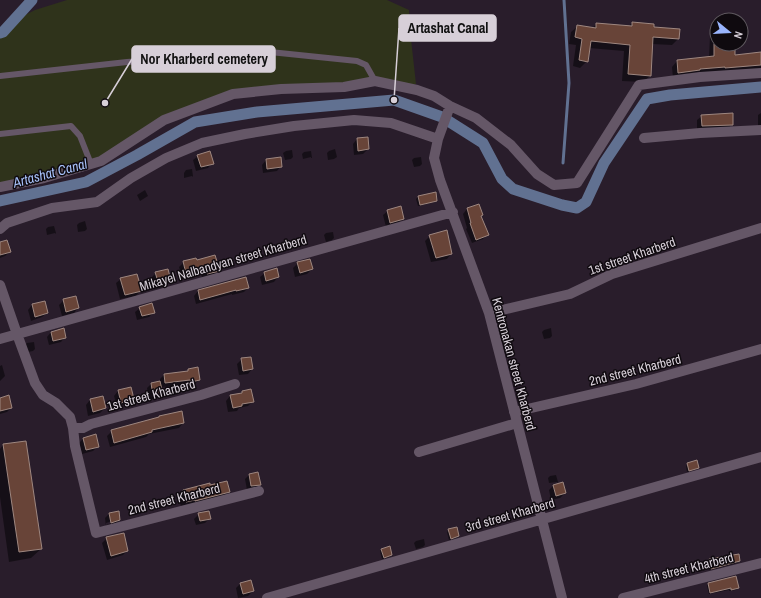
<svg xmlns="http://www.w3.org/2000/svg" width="761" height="598" font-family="'Archivo Narrow',sans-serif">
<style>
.green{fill:#2f331b}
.shadow{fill:#0007;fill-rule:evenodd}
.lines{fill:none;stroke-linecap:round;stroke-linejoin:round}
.stream{stroke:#617191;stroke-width:3}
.canal{stroke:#617191;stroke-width:11}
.building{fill:#684438;stroke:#9e8780}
.lane{stroke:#655767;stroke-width:6}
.street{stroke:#655767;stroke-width:10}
.labels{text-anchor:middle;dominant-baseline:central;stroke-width:3;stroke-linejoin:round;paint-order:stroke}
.street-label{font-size:13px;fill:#d7cfd8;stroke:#0f0a0f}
.water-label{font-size:14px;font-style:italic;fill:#a7c1f9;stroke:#0f0a0f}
.leader{fill:none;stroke:#d7cfd8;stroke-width:1.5}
.callout-dot{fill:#d7cfd8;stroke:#0f0a0f;stroke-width:1.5}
.callout{fill:#d7cfd8;stroke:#d7cfd8;stroke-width:1.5}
.callout-label{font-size:14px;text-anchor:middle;font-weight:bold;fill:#111}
</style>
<rect width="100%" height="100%" fill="#291d2b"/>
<path class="green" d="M67 0H387L409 10 410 30 416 84H365L253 90 166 115 103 163 0 183V28L35 10Z"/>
<path class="shadow" d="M632 23 678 39 672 45 652 44 650 76 643 82 622 81 624 51 589 48 587 61 580 68 573 66 576 45 569 44 571 32 578 26 592 28 597 24 628 27Z
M715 30H717V44H734V56L761 53V69L673 78 672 67 677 61 709 58 710 36Z
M761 113V130L758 128V115Z
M702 116 732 124 728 129 697 131V120Z
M357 139 368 149 363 154 354 155 353 144Z
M335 149 337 157 334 159 328 160 327 153 329 151Z
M292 150 293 157 291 159 285 160 283 153 286 151Z
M311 151 312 158H311V157L303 159 302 154 304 152Z
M198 156 212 163 208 168 196 171 193 160Z
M421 157 422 164 420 166 414 167 412 160 414 158Z
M266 160 281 166 277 171 263 173 262 165Z
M192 169 193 176 192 177V176L184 178V173L186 170Z
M145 190 148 196 140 201 137 195Z
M418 197 436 200 434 202 418 206 416 199Z
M478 205 480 216 488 234 483 239 472 243 466 229 467 228 463 214 467 209Z
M388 211 403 219 398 223 386 227 383 215Z
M85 221 87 229 85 231 78 232 77 225 79 223Z
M54 226 56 233 55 234V233L47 235 46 229 48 227Z
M333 232 334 238 332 240 326 242 324 235 326 233Z
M430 236 451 254 447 259 431 262 425 241Z
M0 243 10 252 5 256 0 258Z
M196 261 219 270 214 275 202 278 201 273 182 278 179 267 184 262Z
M298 263 312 269 307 274 295 277 293 268Z
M156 273 170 281 166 286 154 289 151 278Z
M265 273 278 277 274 282 262 285 260 277Z
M121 279 140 291 136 296 120 299 116 283Z
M248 288 244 292 232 295V294L196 304 194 296 198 291Z
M64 300 78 308 74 313 62 316 59 305Z
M32 305 47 313 42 317 31 321 28 310Z
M140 308 154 312 149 317 137 320 135 312Z
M551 328 552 336 550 338 544 339 542 332 544 330Z
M51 332 65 337 61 342 49 345 47 337Z
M34 342 35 349 33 351 28 352 25 345 27 343Z
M242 359 252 369 248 374 239 375 237 364Z
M2 365 5 376 0 381V366Z
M189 370 199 380 195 384 186 386V385L161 387 162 393 157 398 149 400 147 388 151 384 160 382V379L164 375 187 372Z
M118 391 133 399 128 403 117 407 114 396Z
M242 392 253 401 248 406 239 408 237 411 228 412 226 401 230 396 239 394Z
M102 397 105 408 100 413 88 416 86 405 90 400Z
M0 399 11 408 7 412 0 414Z
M159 416 183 423 179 428 149 434 146 437 110 447 107 436 112 431 157 419Z
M83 439 98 446 93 451 82 454 79 443Z
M3 445 41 549 31 558 9 562 0 497V449Z
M688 464 698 467 696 469 687 472 686 466Z
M249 475 260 484 255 489 247 490 245 479Z
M556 475 558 482 557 483V482L549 483 548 478 550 476Z
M209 484 210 486 229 491 224 496 181 506 178 496 183 491Z
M555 484 549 485 556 484 554 486 565 493 560 498 551 500 549 490Z
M109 514 119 520 115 524 106 527 105 518ZM115 520V522L106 525V523Z
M199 514 210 518 205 523 196 525 194 519Z
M449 530 458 536 456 538 449 540 447 532Z
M107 538 127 551 123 555 107 560 102 543Z
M424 539 425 545 423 547 416 549 414 543 416 541Z
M382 549 391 555 389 557 382 559 380 551Z
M709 560 739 561 737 563 709 570 707 562Z
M241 583 253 591 248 596 238 598 236 588Z
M709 584 738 588 736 590 729 591V590L709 594 707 586Z"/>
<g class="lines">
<path class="stream" d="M563 163 569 83 564 0"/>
<path class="canal" d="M0 33 3 32 32 0
M0 201 86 182 137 155 195 122 257 112 394 100 442 117 483 143 502 179 513 189 562 205 577 208 586 202 604 163 647 99 670 95 761 87"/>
</g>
<path class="building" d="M632 22 654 24V27L680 29 679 39 653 37 651 76 628 74 630 45 591 41 588 62 579 60 582 39 575 37 577 25 596 28V23L632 26Z
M714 44H735V55L761 52V65L725 68V67L700 69V70L678 73 677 60 714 56Z
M733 113V125L702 126 701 115Z
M368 137 369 149 358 151 357 138Z
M210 151 214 164 201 167 197 155Z
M281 157 282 167 267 169 266 159Z
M436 192 437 201 420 205 418 196Z
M479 204 483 215 481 216 489 235 476 240 470 223H471L467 208Z
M401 206 404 219 390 223 387 210Z
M447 230 452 254 436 258 429 235Z
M7 240 11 252 0 255V242Z
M215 255 220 271 207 274 205 269 186 274 183 261 196 258 197 260Z
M310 259 313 269 300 273 297 262Z
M277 268 279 277 266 281 264 272Z
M168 269 171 281 159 285 155 272Z
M137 274 142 291 125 295 120 278Z
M246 277 249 288 236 291V290L200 300 198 290Z
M76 296 79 308 66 312 63 299Z
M45 301 48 313 35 317 32 304Z
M152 303 155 313 142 316 139 307Z
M64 328 66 338 53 341 51 332Z
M251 357 253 369 243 371 241 358Z
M198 367 200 380 191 382 190 380 165 383 164 374 188 371V369Z
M160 381 163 394 153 396 151 383Z
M131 387 134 399 121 403 118 390Z
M251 389 254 402 242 404V406L233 408 230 395 242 393V391Z
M9 395 12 408 0 411V398Z
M103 396 106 408 93 412 90 399Z
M182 411 184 423 152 430V432L114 443 111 430 159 417V416Z
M96 434 99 447 86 450 83 438Z
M26 441 42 549 19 552 3 444Z
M697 460 699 468 689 471 687 463Z
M258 472 261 485 251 486 249 474Z
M227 481 230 492 195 501V500L186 502 183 490 210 483V485Z
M563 482 566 493 556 496 553 485Z
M119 511 120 520 111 523 109 513Z
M209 511 211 519 200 521 198 513Z
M457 527 459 536 451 539 448 529Z
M124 533 128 551 111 556 106 537Z
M390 546 392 555 384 558 381 549Z
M739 554 740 561 711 569 709 559Z
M736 576 739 588 731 590V588L710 593 708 583Z
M251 580 254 591 243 594 240 583Z"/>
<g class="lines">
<path class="lane" d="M0 76 127 62 244 53 270 52 357 61 366 65 375 81
M0 134 71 126 80 136 91 164"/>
<path class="street" d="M450 106 438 139 434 158 440 180 489 313 562 598
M644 138 700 133 761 130
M0 187 44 178 101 161 164 120 233 94 281 89 344 87 375 81 417 90 434 96 450 106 476 118 511 145 537 174 554 185 577 183 639 85 700 77 761 73
M0 229 7 223 52 208 97 202 131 178 166 158 202 143 245 134 294 126 354 120 391 123 438 139
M0 285 17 334 35 383 43 395 56 403 70 417 73 428 75 446 96 533 259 491
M489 313 570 294 612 274 761 228
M0 339 453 212
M514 412 636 384 761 349
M73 428H83L91 424 201 395 235 384
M419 452 517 423
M267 598 676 481 761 457
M623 598 761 563"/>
</g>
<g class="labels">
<g class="street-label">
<text transform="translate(632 256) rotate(-19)">1st street Kharberd</text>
<text transform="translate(223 263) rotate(-16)">Mikayel Nalbandyan street Kharberd</text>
<text transform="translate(514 364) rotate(75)">Kentronakan street Kharberd</text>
<text transform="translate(635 370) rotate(-14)">2nd street Kharberd</text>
<text transform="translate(151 395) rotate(-15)">1st street Kharberd</text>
<text transform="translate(174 499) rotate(-14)">2nd street Kharberd</text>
<text transform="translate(510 515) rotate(-16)">3rd street Kharberd</text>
<text transform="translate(689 568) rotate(-14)">4th street Kharberd</text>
</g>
<g class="water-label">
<text transform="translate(50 173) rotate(-15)">Artashat Canal</text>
</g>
</g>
<path class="leader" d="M394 100L399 28M105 103L132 59"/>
<g class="callout-dot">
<circle cx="394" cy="100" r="4"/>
<circle cx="105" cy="103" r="4"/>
</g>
<g class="callout">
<rect x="399" y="15" width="97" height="26" rx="4"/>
<rect x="132" y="46" width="143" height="26" rx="4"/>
</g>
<g class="callout-label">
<text x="448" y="33">Artashat Canal</text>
<text x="204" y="64">Nor Kharberd cemetery</text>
</g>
<g transform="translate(729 32) rotate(108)"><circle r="19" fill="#0f0a0f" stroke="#5f595f"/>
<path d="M0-3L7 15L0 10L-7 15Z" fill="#9ab5fd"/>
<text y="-6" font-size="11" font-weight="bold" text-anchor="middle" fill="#d7cfd8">N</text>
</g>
</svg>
